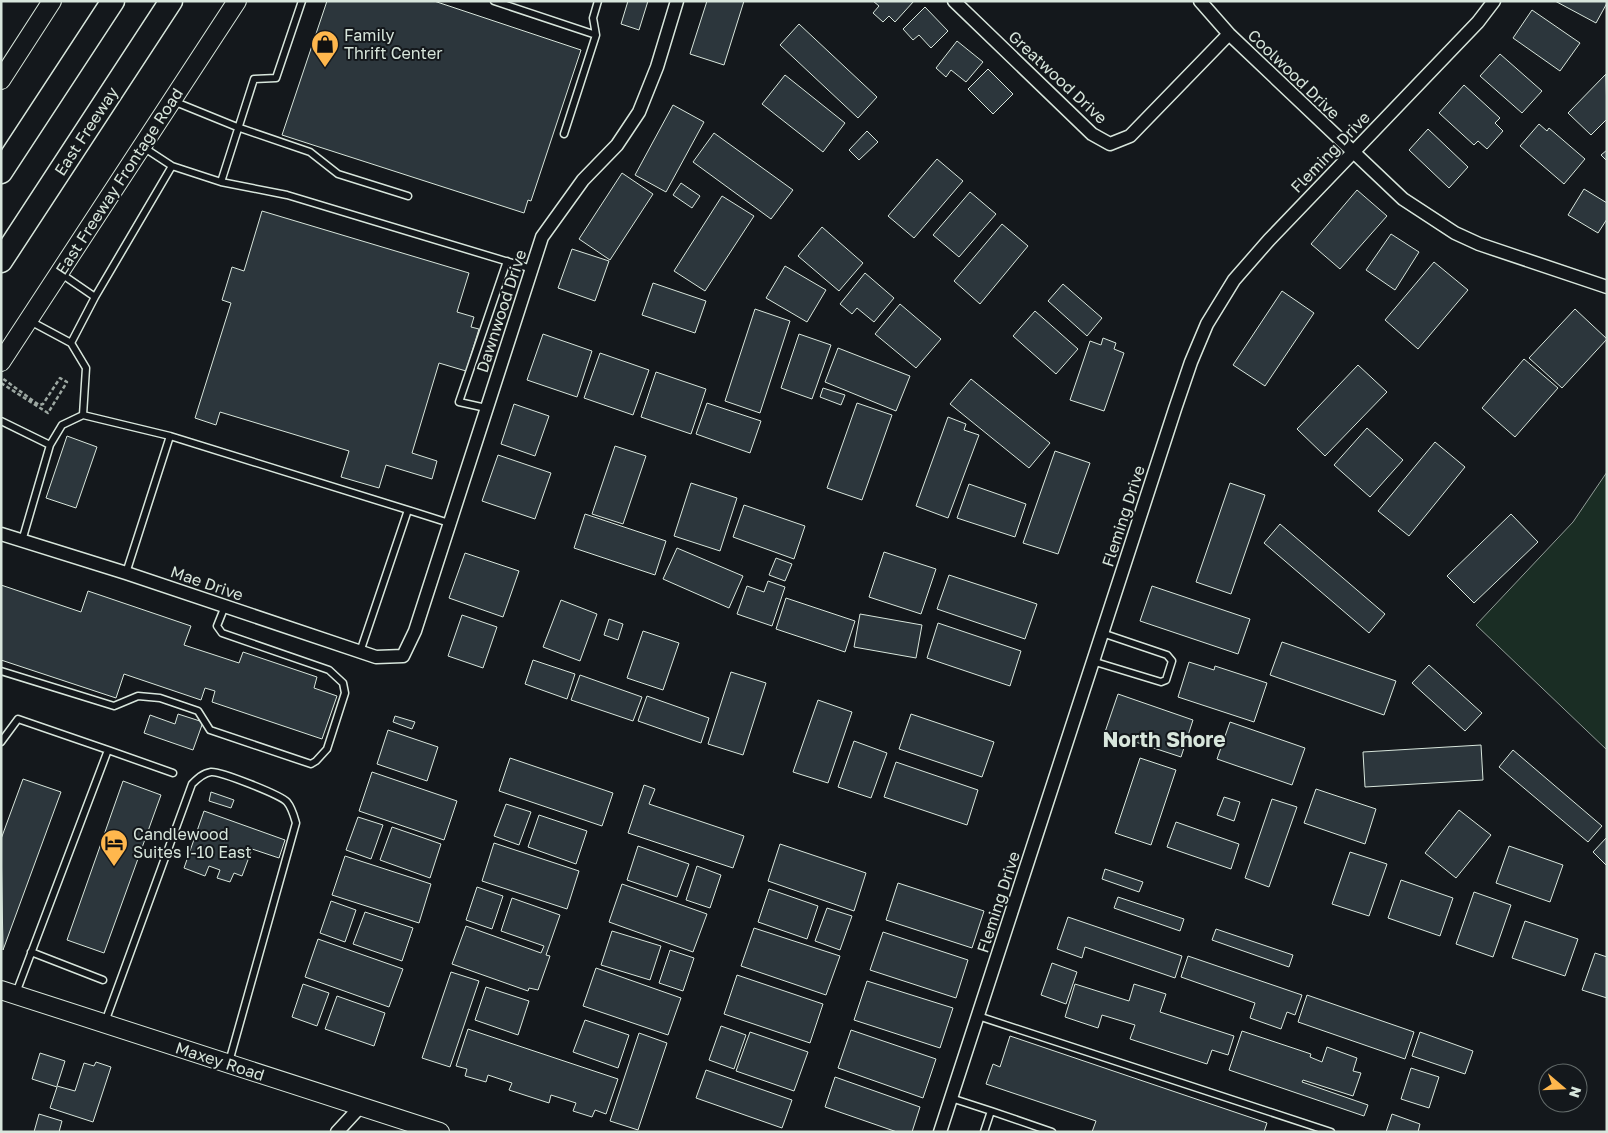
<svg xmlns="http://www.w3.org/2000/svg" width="1608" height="1133" font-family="'Golos Text',sans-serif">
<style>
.green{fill:#1a2d24;stroke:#939e99}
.building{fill:#2c363c;stroke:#d8e6dc}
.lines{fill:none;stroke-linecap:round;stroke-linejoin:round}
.lane-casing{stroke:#d8e6dc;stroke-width:9}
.street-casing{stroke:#d8e6dc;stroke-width:15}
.secondary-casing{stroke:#d8e6dc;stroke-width:20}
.highway-casing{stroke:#d8e6dc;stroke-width:25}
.path{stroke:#9da8a2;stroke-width:2.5;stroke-dasharray:4 2.5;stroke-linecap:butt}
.lane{stroke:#14181c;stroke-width:6}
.street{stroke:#14181c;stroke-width:12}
.secondary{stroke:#14181c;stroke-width:18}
.highway{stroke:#14181c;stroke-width:22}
.labels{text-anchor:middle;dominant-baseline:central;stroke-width:4;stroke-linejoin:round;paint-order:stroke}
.poi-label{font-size:16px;fill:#d8e6dc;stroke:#14181c;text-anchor:start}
.street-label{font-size:16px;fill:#d8e6dc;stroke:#14181c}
.district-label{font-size:21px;font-weight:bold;fill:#d8e6dc;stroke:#14181c}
</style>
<rect width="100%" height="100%" fill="#14181c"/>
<path class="green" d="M1607 472V750L1476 625 1573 522Z"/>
<path class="building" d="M327 1H434L581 50 531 201 528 200 524 213 282 135Z
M628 1H648L639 30 621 24Z
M707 1H744L724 65 690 54Z
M873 1H914L895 22 889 16 883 22 873 13 879 6Z
M1555 1H1607V3L1596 23Z
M925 7 948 31 931 48 919 35 913 40 903 29Z
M1532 10 1580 43 1560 71 1513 38Z
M799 24 877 97 858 118 780 45Z
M957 41 983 62 966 82 951 70 946 77 936 68Z
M1500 54 1542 91 1522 113 1480 76Z
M988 69 1013 94 993 114 968 89Z
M1606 74 1607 119 1591 135 1568 113Z
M785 75 845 123 823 152 762 104Z
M1464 85 1500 118 1495 123 1503 131 1487 149 1478 141 1474 145 1439 113Z
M673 105 704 122 666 192 635 175Z
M1539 124 1547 131 1549 128 1585 159 1564 184 1520 146Z
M1428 129 1468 167 1449 188 1409 150Z
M867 131 878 142 859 160 849 150Z
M714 133 793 190 771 219 693 162Z
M1607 150V161L1601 155Z
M937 159 963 181 914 238 888 216Z
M622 173 653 194 610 260 579 239Z
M681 183 700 196 692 208 673 195Z
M1584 189 1607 203V219L1598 233 1568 215Z
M1357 190 1387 216 1340 269 1311 244Z
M970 192 996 214 959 257 933 235Z
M722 196 754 216 705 291 674 271Z
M262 211 469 273 457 312 474 317 471 327 479 329 466 371 439 363 412 453 437 461 432 479 386 465 379 488 341 477 349 451 220 412 216 425 195 418 231 303 222 300 232 267 244 271Z
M1002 224 1028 246 980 304 954 281Z
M822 227 863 263 839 291 798 256Z
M1391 234 1419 252 1395 290 1366 270Z
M572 249 609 261 595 301 558 288Z
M1434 262 1468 290 1418 349 1385 320Z
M785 266 826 290 807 322 766 298Z
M865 273 894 298 874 322 857 308 852 314 840 304Z
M653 283 706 301 695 333 642 315Z
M1063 284 1102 318 1087 336 1048 301Z
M1282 291 1314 313 1265 386 1233 365Z
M900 304 941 339 916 368 875 334Z
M755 309 790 321 760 413 725 401Z
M1575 309 1607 339 1562 388 1529 358Z
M1035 311 1078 349 1056 374 1013 336Z
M543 334 592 351 577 397 527 380Z
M799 334 831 345 812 399 781 388Z
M1103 338 1116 343 1114 349 1124 353 1104 411 1070 400 1090 341 1101 345Z
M838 348 910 376 896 411 825 382Z
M600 353 649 370 633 415 584 398Z
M1524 359 1558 388 1515 437 1482 408Z
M1358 365 1387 392 1325 456 1297 429Z
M656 372 706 389 691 434 641 417Z
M971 379 1050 443 1029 468 950 404Z
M823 388 845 395 841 405 820 397Z
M707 403 761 421 750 453 696 434Z
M857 403 892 415 862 500 827 488Z
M514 404 549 416 535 456 501 444Z
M948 417 966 424 964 430 979 435 948 518 916 506Z
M1367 428 1403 460 1370 497 1334 465Z
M67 436 97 447 76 508 46 498Z
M1435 442 1465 467 1409 536 1378 511Z
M615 446 646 456 623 524 592 514Z
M1055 451 1090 463 1058 554 1023 543Z
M498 455 551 473 535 519 482 501Z
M691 483 737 498 720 551 674 536Z
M1230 483 1265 495 1231 594 1196 582Z
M969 484 1026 504 1015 537 957 518Z
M744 505 805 526 794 559 733 537Z
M585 514 666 541 655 575 574 548Z
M1511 514 1538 542 1474 603 1447 576Z
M1280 524 1385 614 1369 633 1264 543Z
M677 548 743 576 729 608 663 579Z
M884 552 936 569 921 614 869 597Z
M465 553 519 571 503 617 449 598Z
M776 558 792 564 785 581 769 575Z
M949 575 1037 604 1025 639 937 609Z
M768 581 785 587 772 626 737 614 747 586 764 592Z
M1 585 81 612 88 591 191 626 184 645 239 663 243 652 317 677 314 688 337 696 322 739 212 702 215 691 205 688 201 700 124 674 116 698 1 660Z
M1152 586 1250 619 1238 654 1140 621Z
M786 598 855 621 845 652 776 629Z
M561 600 597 614 580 661 543 647Z
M860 614 922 625 916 658 854 647Z
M462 615 497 627 483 668 448 656Z
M609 619 623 624 618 640 604 635Z
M938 623 1021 651 1010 686 927 658Z
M643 631 679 643 663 690 627 678Z
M1282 642 1396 681 1384 715 1270 675Z
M533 660 575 674 567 699 525 684Z
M1189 662 1214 670 1215 666 1267 683 1254 722 1178 697Z
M1429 665 1482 713 1465 731 1412 683Z
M731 672 766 683 743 755 708 744Z
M580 675 642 697 633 721 571 700Z
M1118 694 1193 720 1181 757 1105 732Z
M647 696 709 718 701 743 638 721Z
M818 700 852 712 828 783 793 772Z
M178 714 203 722 193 750 144 733 150 715 175 724Z
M911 714 994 742 982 777 899 749Z
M395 716 415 722 412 729 393 722Z
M1230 722 1305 748 1292 785 1217 759Z
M388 730 438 747 427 781 377 764Z
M854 741 887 753 871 798 838 787Z
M1481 745 1483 780 1365 787 1363 752Z
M1513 750 1602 826 1588 842 1499 767Z
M510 758 613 793 602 826 499 791Z
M1140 758 1176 770 1151 845 1115 833Z
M896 762 978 790 967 825 884 797Z
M372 772 457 801 444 840 359 811Z
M23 779 61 792 3 950 1 839Z
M123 781 161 795 104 953 67 940Z
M644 785 655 789 649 804 744 836 733 868 628 833Z
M1316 789 1376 809 1365 844 1304 823Z
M211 792 234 800 231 808 209 801Z
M1224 797 1240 802 1234 821 1217 815Z
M1272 799 1297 807 1269 887 1245 878Z
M506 804 531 812 519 845 494 836Z
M1459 810 1491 835 1456 878 1425 853Z
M204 811 285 840 279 858 252 849 242 876 234 873 230 882 217 878 220 870 209 866 205 876 184 868Z
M539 815 587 831 576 864 528 847Z
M358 817 383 825 371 859 346 850Z
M1176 822 1239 844 1231 869 1167 847Z
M392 827 441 844 430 878 380 860Z
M1607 837V866L1593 852Z
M494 843 579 871 567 909 482 881Z
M780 844 866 873 854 911 768 881Z
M638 846 689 864 677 897 627 880Z
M1509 846 1563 865 1550 902 1496 883Z
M1350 852 1387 864 1369 916 1332 904Z
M345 856 431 884 419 923 332 895Z
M697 866 721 875 710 908 686 900Z
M1105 869 1143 882 1139 892 1102 879Z
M1401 880 1453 898 1440 936 1388 918Z
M898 883 984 911 972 948 886 920Z
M622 884 707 914 693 952 609 922Z
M477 887 503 896 492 929 466 920Z
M769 889 818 906 807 939 758 922Z
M1474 892 1511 905 1493 957 1456 944Z
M1118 897 1184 919 1180 931 1114 908Z
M512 898 560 915 546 955 550 956 538 990 529 988 528 991 452 964 466 926 541 953 544 946 501 931Z
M331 901 356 910 345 942 320 933Z
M827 908 852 916 840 950 815 941Z
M365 912 413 928 402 961 353 944Z
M1068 917 1182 956 1175 978 1085 947 1082 958 1057 949Z
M1525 921 1578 939 1565 976 1512 958Z
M754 928 840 956 826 995 741 966Z
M1216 929 1293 955 1289 967 1212 940Z
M612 931 661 946 650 980 601 965Z
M883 932 968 960 956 998 870 970Z
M318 939 403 969 389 1007 305 977Z
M670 950 694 958 683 991 659 983Z
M1595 953 1607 957V998L1582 990Z
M1188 956 1302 995 1295 1015 1287 1012 1281 1029 1250 1018 1255 1003 1181 977Z
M1052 963 1077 972 1066 1004 1041 995Z
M596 968 681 998 668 1035 583 1006Z
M451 972 479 981 450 1067 422 1058Z
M737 975 823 1004 810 1043 724 1014Z
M867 981 953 1008 940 1048 854 1020Z
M303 984 329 993 317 1026 292 1017Z
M1075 984 1129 1001 1134 984 1166 994 1160 1012 1234 1036 1228 1055 1212 1050 1207 1064 1130 1039 1135 1025 1102 1015 1098 1028 1065 1017Z
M486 987 529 1001 518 1035 475 1020Z
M1307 995 1414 1032 1405 1059 1298 1022Z
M337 996 385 1013 374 1046 325 1029Z
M585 1020 629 1035 618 1068 573 1052Z
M721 1026 746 1035 734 1069 709 1060Z
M468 1029 618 1079 606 1114 595 1110 592 1117 573 1111 576 1103 551 1095 549 1103 509 1090 512 1083 488 1075 486 1082 465 1076 467 1069 456 1066Z
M851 1030 936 1059 923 1098 838 1068Z
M1242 1031 1311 1054 1310 1057 1322 1062 1327 1047 1357 1058 1353 1071 1361 1073 1353 1096 1303 1080 1302 1082 1368 1105 1364 1116 1229 1070Z
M750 1032 808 1052 794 1091 736 1071Z
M1420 1032 1473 1051 1465 1074 1412 1056Z
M639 1033 667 1043 638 1130 610 1121Z
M1010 1036 1267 1123 1264 1132H1092L1096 1121 986 1084 993 1064 1000 1067Z
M40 1053 65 1061 57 1086 75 1091 84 1063 94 1066 96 1062 111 1067 93 1122 50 1108 57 1087 32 1079Z
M1411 1068 1439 1077 1429 1108 1401 1099Z
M706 1070 792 1100 782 1128 696 1098Z
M835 1077 920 1107 912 1132H897L825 1107Z
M39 1114 62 1121 59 1132H34Z
M1392 1114 1420 1124 1418 1132H1386Z"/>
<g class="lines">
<g class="lane-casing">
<path id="lane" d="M494 1 596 35
M173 101 237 127 310 152 338 174 408 196
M564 134 596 35 593 18 598 1
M172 166 221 182 287 195 532 269
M221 182 254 79 276 78 302 1
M60 273 95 297 71 343 86 368 83 415
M95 297 172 166 143 147
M30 321 71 343
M486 408 459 402 507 261
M1 421 50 445
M22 541 50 445 62 425 83 415 170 436
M126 573 170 436 408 510
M360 652 408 510 449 523
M1092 661 1161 682 1166 680 1172 661 1167 655 1102 633
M1 671 114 706 138 696 160 698 198 711 210 730 311 764 316 761 327 749 345 693 343 683 329 670 222 633 217 626 225 606
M1 742 18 719 108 750
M31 952 103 980
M16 993 108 750 173 773
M978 1016 1331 1132
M105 1022 192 784C197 779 203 773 211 772 220 771 281 795 287 802 292 808 294 816 296 823L229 1062
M951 1098 991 1111 984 1132
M991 1111 1052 1132"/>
</g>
<g class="street-casing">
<path id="street" d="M954 1 1092 134 1110 144 1130 136 1229 34
M1200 1 1229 34 1403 199 1455 233 1479 244 1607 287
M1 534 126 573 376 657 403 656 415 631 542 237 583 180 617 145 639 112 657 67 677 1
M337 1132 361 1106
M940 1132 1175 409 1191 362 1207 324 1234 280 1269 240 1478 22 1494 1"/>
</g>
<g class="secondary-casing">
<path id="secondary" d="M1 80 52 1
M1 362 237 1
M1 990 440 1132"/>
</g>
<g class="highway-casing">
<path id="highway" d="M1 172 113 1
M1 261 171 1"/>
</g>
<path class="path" d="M1 383 48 413 67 382 60 378 43 404 39 405 2 378"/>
<use href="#lane" class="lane"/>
<use href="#street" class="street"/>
<use href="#secondary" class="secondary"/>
<use href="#highway" class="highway"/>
</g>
<defs>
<g id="shop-pin" transform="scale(1.4375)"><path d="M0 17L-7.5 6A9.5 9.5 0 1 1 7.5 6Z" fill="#ffb74d" stroke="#14181c"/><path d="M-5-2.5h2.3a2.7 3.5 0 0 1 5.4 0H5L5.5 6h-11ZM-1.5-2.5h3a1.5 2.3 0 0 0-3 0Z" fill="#111"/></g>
<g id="hotel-pin" transform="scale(1.4375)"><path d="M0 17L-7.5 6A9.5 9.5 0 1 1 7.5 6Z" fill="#ffb74d" stroke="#14181c"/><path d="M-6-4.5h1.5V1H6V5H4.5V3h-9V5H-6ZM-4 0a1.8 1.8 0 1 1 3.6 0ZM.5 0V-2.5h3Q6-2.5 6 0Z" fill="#111"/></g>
</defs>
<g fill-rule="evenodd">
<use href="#shop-pin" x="325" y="44"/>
<use href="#hotel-pin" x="114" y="843"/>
</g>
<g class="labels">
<g class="poi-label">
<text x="344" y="35">Family<tspan x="344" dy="18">Thrift Center</tspan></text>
<text x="133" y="834">Candlewood<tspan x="133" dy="18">Suites I-10 East</tspan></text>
</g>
<g class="street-label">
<text transform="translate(1294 74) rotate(44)">Coolwood Drive</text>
<text transform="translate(1058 77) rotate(43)">Greatwood Drive</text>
<text transform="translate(86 131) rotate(-57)">East Freeway</text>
<text transform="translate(1330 152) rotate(-46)">Fleming Drive</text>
<text transform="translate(119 181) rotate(-57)">East Freeway Frontage Road</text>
<text transform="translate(501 311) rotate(-72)">Dawnwood Drive</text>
<text transform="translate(1123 516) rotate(-72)">Fleming Drive</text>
<text transform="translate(207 583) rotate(19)">Mae Drive</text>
<text transform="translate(998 902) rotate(-72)">Fleming Drive</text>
<text transform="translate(220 1061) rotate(18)">Maxey Road</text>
</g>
<g class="district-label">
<text x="1164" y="739">North Shore</text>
</g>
</g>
<rect width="1608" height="1133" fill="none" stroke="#d8e6dc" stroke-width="5"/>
<g transform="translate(1563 1088) rotate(109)"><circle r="24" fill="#14181c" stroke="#626a69"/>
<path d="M0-4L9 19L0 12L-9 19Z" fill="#ffb74d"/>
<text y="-8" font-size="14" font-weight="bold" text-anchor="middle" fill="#d8e6dc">N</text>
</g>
</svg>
